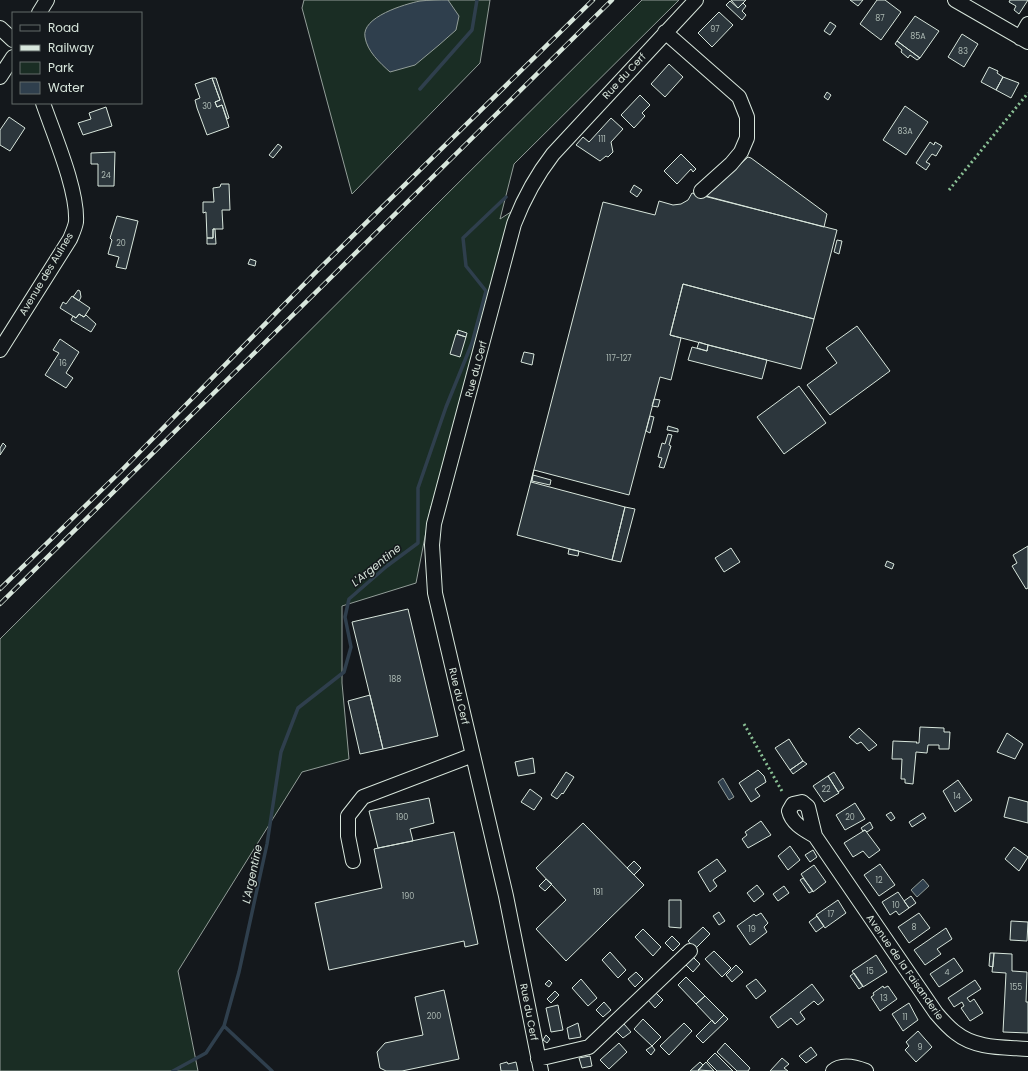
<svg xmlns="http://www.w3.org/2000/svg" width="1028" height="1071" font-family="Poppins,sans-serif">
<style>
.green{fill:#1a2d24;stroke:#939e99}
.water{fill:#2f3f4d;stroke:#939e99}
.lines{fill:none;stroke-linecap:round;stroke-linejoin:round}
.stream{stroke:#2f3f4d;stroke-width:3.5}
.building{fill:#2c363c;stroke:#d8e6dc}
.minor-casing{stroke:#d8e6dc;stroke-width:16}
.minor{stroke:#14181c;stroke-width:14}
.rail-casing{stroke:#d8e6dc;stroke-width:4.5}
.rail{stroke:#14181c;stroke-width:3;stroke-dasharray:9;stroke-linecap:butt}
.hedge{stroke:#8ac095;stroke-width:3;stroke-dasharray:2 3;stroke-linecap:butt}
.labels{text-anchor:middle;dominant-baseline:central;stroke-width:3;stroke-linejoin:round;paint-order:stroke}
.number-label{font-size:8px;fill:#adbab4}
.street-label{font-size:10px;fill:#d8e6dc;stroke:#14181c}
.water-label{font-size:11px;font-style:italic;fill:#d8e6dc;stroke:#14181c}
</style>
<rect width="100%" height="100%" fill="#14181c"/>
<path class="green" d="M304 0H490L480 63 352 194 302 8Z
M642 0H679L514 164 500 219 514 210 436 501 431 506 416 583 342 606V683L349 759 302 772 178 971 198 1071H0V639Z"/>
<path class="water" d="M448 0 459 16 456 30 439 45 415 65 390 72C380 63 367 51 365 37 361 17 405 4 420 1 429 0 439 0 448 0Z
M723 778 734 797 729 800 718 782Z
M923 879 929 886 917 897 911 890Z"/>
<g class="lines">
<path class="stream" d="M420 89 472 30 477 0
M224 1026 272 1071
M173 1071 206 1053 224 1026 239 972 267 844 281 752 298 708 344 672 351 647 345 617 349 599 387 566 418 543V488L446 407 472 343 486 291 466 266 463 238 506 197"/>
</g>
<path class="building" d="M731 0H746L738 8Z
M850 0H863L858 6Z
M877 0H885L901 12 881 40 860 24Z
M1010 0H1028L1019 14 1014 10 1016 6 1009 2Z
M730 1 738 8 743 3 746 6 742 11 746 15 742 20 726 5Z
M719 12 733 25 712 47 698 33Z
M915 16 939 31 920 58 897 41Z
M830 22 836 26 830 35 824 31Z
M962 34 978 44 964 67 948 57Z
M897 41 920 58 917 60 910 55 908 58 901 52 902 50 895 44Z
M669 64 683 77 665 97 651 84Z
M989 67 998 71 997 73 1003 77 996 90 981 82Z
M1003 77 1019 83 1011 98 996 90Z
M212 78 220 100 215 102 217 107 222 105 229 127 207 135 197 108 195 100 200 98 195 84Z
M212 78H216L229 118 227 119 222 105 217 107 215 102 220 100Z
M827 92 831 95 828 100 824 97Z
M640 95 650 105 642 113 645 116 634 128 621 115Z
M905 106 928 122 906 155 883 140Z
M106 107 112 126 83 135 78 123 91 119 89 113Z
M9 117 25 128 10 151 0 145V130Z
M611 118 623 129 611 142 613 152 608 157 606 156 600 161 576 145 583 137 589 142Z
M930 142 934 145 935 142 942 146 936 156 932 154 926 162 930 164 926 170 916 163Z
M278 144 282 147 273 158 269 155Z
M115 152 114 186H98V164H91V153Z
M681 154 696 169 693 172 691 169 677 184 664 171Z
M748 157 751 158 827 214 824 227 706 196Z
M221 184H229L230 210H222L223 229H213V238H207L206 212 203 213V202H214L213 188 220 187Z
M634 185 642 190 637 197 630 192Z
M692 193 837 230 814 319 683 284 670 335 681 338 671 380 660 377 629 495 534 470 531 482 625 507 612 560 517 535 603 202 655 215 659 201 673 205 681 204 688 200Z
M117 216 138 221 126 269 116 267 119 257 108 254 112 240 110 238Z
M213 229H215L216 244H207V238H213Z
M837 240 842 241 839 254 834 252Z
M250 259 256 261 255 266 248 264Z
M683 284 814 319 801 369 670 335Z
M78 290 80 291 81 297 79 301 73 297Z
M72 296 90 308 84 317 79 314 76 318 60 308 63 302 66 304Z
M79 314 84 317 86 315 96 324 91 332 71 320 73 316 76 318Z
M857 326 890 371 830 415 807 385 837 363 826 348Z
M458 330 467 333 466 337 457 334Z
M456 334 466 337 460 357 450 354Z
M60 339 79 352 66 373 73 378 66 388 45 375 59 353 53 350Z
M699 342 708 345 707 351 697 348Z
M708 345 767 360 762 379 688 360 692 347 707 351Z
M524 352 534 354 532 365 521 362Z
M799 386 826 423 784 454 757 417Z
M654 399 660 400 658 407 652 406Z
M650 416 654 417 650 433 646 431Z
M668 426 678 429V432L667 430Z
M668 434 672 435 669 445 671 446 664 468 659 467 662 458 658 457 662 443 665 444Z
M3 443 6 446 0 455V448Z
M533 475 551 480 550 485 532 481Z
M625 507 635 509 621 562 612 560Z
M1028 546V588L1026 589 1012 566 1017 563 1013 555Z
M731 548 740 562 724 572 715 558Z
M569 549 579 551 578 556 568 554Z
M887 561 894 564 892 569 885 566Z
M408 609 438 736 383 749 352 622Z
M370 695 383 749 360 754 348 701Z
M920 727 944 728V732H950L949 749H939V745H928L927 753 916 752 913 784 905 783V779H901L902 759H892L893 741 917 742 916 743H919Z
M859 728 877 745 869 751 861 742 857 744 849 737Z
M1007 733 1023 744 1015 759 997 752Z
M789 739 803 761 790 770 775 748Z
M533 758 535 773 518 776 515 762Z
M803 761 807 764 793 774 790 770Z
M758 770 764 776 766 782 755 789 760 796 751 802 739 783Z
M566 772 574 777 563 794 562 793 557 799 551 795Z
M834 772 844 788 838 792 828 776Z
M828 776 839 793 824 802 813 786Z
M958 780 972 800 955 812 943 791Z
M530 789 542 798 534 810 521 802Z
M1009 797 1028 802V823L1004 817Z
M429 798 434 823 410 829 413 841 378 848 369 811Z
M855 803 865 819 845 830 836 815Z
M891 812 895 818 891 821 886 815Z
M923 813 926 818 912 827 909 822Z
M761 821 771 835 748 848 742 839 747 835 745 832Z
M870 822 873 828 867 832 865 830 863 831 861 828Z
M583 823 644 885 566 961 536 929 566 900 536 868Z
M865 830 880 850 869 858 863 851 853 857 844 843Z
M454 832 478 944 465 947 464 941 329 970 315 903 382 888 374 849Z
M790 846 800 860 788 870 778 856Z
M1014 847 1028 857 1019 871 1005 859Z
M813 850 817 857 810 862 805 855Z
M717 859 726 871 713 880 717 886 710 892 698 872Z
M634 861 641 868 634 875 627 868Z
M880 864 895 885 879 896 864 875Z
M814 865 826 882 813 892 801 874Z
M803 878 813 891 809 893 800 880Z
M546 879 552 884 545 891 539 886Z
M757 885 764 894 754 902 747 893Z
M784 886 789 893 778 901 773 894Z
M898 892 909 908 899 915 896 911 890 915 882 902Z
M911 896 916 903 909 908 904 901Z
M669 900H681V928L669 927Z
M838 900 846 913 825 928 816 915Z
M719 912 725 921 719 925 713 916Z
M761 913 768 923 764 927 767 932 750 945 737 926 754 914 756 916Z
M919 913 930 928 909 943 898 927Z
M817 916 824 926 816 932 809 922Z
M1011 921 1028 922 1027 941 1010 940Z
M703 927 710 934 695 949 688 941Z
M946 928 952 939 937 949 941 954 925 965 914 950Z
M643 929 661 947 653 956 635 937Z
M672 936 680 944 673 951 665 943Z
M714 951 731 968 722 977 705 959Z
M610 952 626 970 618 978 602 960Z
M990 953H994L993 967 989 966Z
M994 953 1012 954V971L1027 972 1026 1002H1028V1033L1003 1032 1006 973 992 972Z
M876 955 887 972 863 987 852 971Z
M693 957 700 964 693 972 685 964Z
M954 958 963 971 939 987 930 974Z
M736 965 743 972 732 982 726 975Z
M636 972 643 979 635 987 628 979Z
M854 973 863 986 859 989 850 976Z
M686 977 705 996 696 1004 678 985Z
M581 979 597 998 588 1006 572 988Z
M756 979 766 991 756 999 746 986Z
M549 980 552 983 549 987 545 984Z
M975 980 981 989 967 998 970 1002 974 999 983 1013 970 1021 961 1008 964 1006 962 1002 954 1007 948 998Z
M812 984 824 1000 818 1005 814 1001 800 1012 805 1019 797 1025 791 1018 778 1028 770 1017Z
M883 986 884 988 888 986 897 999 880 1011 871 997 874 995 873 993Z
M444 990 459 1059 402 1071H386L380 1068 377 1052 385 1043 423 1035 415 997Z
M555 991 559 995 551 1003 547 999Z
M656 993 663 1000 655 1008 648 1000Z
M705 996 724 1015 715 1024 696 1004Z
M604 1002 611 1010 603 1017 596 1010Z
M909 1003 918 1020 903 1031 892 1014Z
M558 1005 563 1030 551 1032 546 1008Z
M724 1015 728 1019 703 1043 696 1036 712 1020 715 1024Z
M643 1019 661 1037 652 1046 634 1029Z
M578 1023 581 1037 569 1039 567 1028Z
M684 1023 692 1031 669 1055 660 1046Z
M624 1024 631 1032 623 1038 616 1031Z
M918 1031 932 1047 916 1062 905 1050 909 1046 906 1042Z
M546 1035 550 1039 547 1043 543 1040Z
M619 1043 627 1052 609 1069 600 1060Z
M725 1043 750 1068 748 1071H737L717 1052Z
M652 1046 655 1050 651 1055 646 1050Z
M811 1047 817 1055 806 1063 799 1056Z
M715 1053 733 1071H717L707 1061Z
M590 1056 592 1066 582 1068 579 1058Z
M782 1058 789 1064 784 1068 788 1071H770Z
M507 1062 508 1064 516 1062 518 1071H501L500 1064Z
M700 1062 703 1065 698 1071H690Z
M706 1062 714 1071 698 1070Z"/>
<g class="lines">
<g class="minor-casing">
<path id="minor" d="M955 0 1028 42
M39 13 47 0
M0 28 13 40
M665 32 739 97 747 117V138L741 152 731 164 701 191
M1020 38 1028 24
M0 77 13 57
M0 350 70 239C72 234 75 228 76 222 78 190 54 135 43 103
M815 836C805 830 792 824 789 811L793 804 802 802 808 807 815 836 936 1013C942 1020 949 1028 956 1033 976 1049 1004 1047 1028 1049
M353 861 348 836V816L363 797 473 755
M538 1059 589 1047 690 951
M541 1071 506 896 435 593 432 545 434 524 514 224C524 198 536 176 553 154L696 0
M833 1071C842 1063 856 1067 866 1071"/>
</g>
<use href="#minor" class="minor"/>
<g class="rail-casing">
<path id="rail" d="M0 589 121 471 318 270 593 0
M0 604 612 0"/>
</g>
<use href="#rail" class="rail"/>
<path class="hedge" d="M949 190 1028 93
M744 724 783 793"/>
</g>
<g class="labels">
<g class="number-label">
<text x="880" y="18">87</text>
<text x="715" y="29">97</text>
<text x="918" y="36">85A</text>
<text x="963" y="51">83</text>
<text x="207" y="106">30</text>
<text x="905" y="131">83A</text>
<text x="602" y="139">111</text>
<text x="106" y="175">24</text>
<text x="121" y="243">20</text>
<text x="619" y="358">117-127</text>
<text x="63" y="363">16</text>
<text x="395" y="679">188</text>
<text x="826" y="789">22</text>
<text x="957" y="796">14</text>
<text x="402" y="817">190</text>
<text x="850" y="817">20</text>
<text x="879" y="880">12</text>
<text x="598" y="892">191</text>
<text x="408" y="896">190</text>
<text x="896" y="905">10</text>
<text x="831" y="914">17</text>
<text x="914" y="927">8</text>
<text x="752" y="929">19</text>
<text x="870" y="971">15</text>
<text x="947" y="972">4</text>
<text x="1016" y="987">155</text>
<text x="884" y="998">13</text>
<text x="434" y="1016">200</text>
<text x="905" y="1017">11</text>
<text x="920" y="1047">9</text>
</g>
<g class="street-label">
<text transform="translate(624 76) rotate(-47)">Rue du Cerf</text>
<text transform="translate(46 274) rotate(-59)">Avenue des Aulnes</text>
<text transform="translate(476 369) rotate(-75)">Rue du Cerf</text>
<text transform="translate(459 696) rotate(77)">Rue du Cerf</text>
<text transform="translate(905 967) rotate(55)">Avenue de la Faisanderie</text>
<text transform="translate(529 1012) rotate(79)">Rue du Cerf</text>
</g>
<g class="water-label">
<text transform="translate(376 565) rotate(-39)">L'Argentine</text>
<text transform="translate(252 874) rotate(-78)">L'Argentine</text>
</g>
</g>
<rect x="12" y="12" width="130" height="92" fill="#14181c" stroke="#626a69"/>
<rect x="20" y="25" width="20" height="6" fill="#14181c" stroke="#626a69"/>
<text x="48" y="32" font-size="12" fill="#d8e6dc">Road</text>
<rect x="20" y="45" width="20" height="6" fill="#d8e6dc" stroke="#626a69"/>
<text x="48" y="52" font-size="12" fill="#d8e6dc">Railway</text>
<rect x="20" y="62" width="20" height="12" fill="#1a2d24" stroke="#626a69"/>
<text x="48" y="72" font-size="12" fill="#d8e6dc">Park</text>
<rect x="20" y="82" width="20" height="12" fill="#2f3f4d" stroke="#626a69"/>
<text x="48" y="92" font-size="12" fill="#d8e6dc">Water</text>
</svg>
